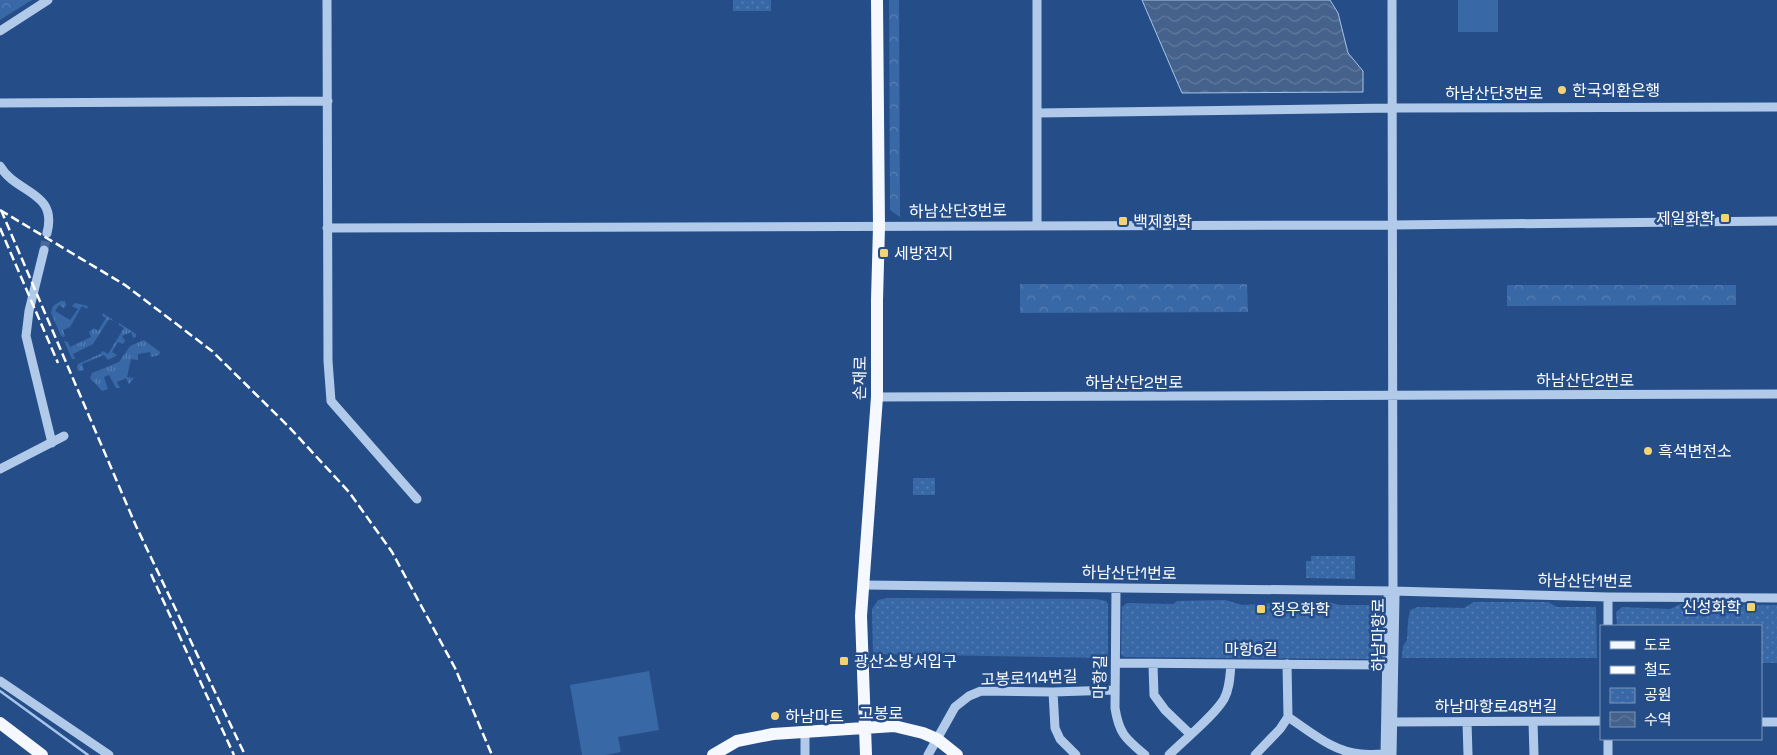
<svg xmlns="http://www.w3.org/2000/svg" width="1777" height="755" font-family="'Space Grotesk','Noto Sans KR',sans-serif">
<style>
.grass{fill:url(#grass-tufts)}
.forest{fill:url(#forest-crowns)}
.park{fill:url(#park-dots)}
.pitch{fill:#3968a6}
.water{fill:url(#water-waves);stroke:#a6c4ea}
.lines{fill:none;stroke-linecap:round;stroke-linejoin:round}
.stream{stroke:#a6c4ea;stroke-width:2.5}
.minor-tunnel{stroke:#46699b;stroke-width:9;stroke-dasharray:9 4.5;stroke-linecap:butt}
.minor{stroke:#b2caea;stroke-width:9}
.major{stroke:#f5f8fe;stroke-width:12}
.rail{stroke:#fff;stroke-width:2.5;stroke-dasharray:9 4;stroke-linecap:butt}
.poi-dot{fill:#f3d376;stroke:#254e89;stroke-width:2}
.labels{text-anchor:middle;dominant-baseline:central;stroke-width:5;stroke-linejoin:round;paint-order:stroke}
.poi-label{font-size:16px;fill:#fff;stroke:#254e89;text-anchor:start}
.street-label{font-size:16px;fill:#fff;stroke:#254e89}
</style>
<defs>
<pattern id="grass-tufts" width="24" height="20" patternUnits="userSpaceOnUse" patternTransform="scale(1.25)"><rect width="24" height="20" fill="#3968a6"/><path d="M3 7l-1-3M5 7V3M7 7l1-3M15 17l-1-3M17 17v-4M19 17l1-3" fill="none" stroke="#577fb3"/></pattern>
<pattern id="forest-crowns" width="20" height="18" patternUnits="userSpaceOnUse" patternTransform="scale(1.25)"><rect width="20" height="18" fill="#3968a6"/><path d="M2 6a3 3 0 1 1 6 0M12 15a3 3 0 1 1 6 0" fill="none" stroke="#577fb3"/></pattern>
<pattern id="park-dots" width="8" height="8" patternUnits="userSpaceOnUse" patternTransform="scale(1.25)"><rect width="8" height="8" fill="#3968a6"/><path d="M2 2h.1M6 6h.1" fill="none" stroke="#577fb3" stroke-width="1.8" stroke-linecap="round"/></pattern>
<pattern id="water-waves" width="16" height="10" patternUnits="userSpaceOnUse" patternTransform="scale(1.25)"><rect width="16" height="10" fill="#45628c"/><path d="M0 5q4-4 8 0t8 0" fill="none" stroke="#617a9d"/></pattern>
</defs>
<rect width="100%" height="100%" fill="#254e89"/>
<path class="grass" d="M61 301H65L66 305 64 308 59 305 55 311 70 320 78 309 72 306 75 303 88 306 87 309 82 306 70 327 63 330 65 336 64 337 61 336 51 313 53 306Z
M103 313 114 321 109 319 93 344 73 354 75 359H72L64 341 68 342 70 347 91 337 89 332 94 328 98 331 106 318 102 316Z
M119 323 136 334V337L133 338 131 332 122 336 125 341 123 344 118 342 112 352 117 355 116 356 108 360 104 355 82 364 84 370 79 371 77 367 78 364 100 354 103 351 108 354 124 328 119 325Z
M144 340 160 352 159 355 151 357 150 352 138 354V360L131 359 127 377 134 378 129 384 126 378 117 382 120 388H116L109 375 104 377 108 389 102 391 90 378 92 373 119 362 130 346Z"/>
<path class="forest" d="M0 0H32L0 20Z
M889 0H899L900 217 890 210Z
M1020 284H1247L1248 312 1020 313Z
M1507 285H1736V305L1507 306Z"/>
<path class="park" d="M733 0H771V11H733Z
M913 478H935V495H913Z
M1311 556H1355V579L1306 578V561H1311Z
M888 598 1096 599 1106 601 1108 604V658L873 654 872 609 878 600Z
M1225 600 1242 605 1263 604 1283 601H1324L1340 605H1374L1378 618 1379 653 1374 659 1124 657 1121 654 1122 607 1127 603 1173 604 1177 601Z
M1474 602H1548L1557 607H1596L1597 658H1402L1403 646 1407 640 1408 621 1410 610 1418 607 1464 608Z
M1681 604 1777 605V663H1761V626H1617L1616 612 1622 607 1670 609Z"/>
<path class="pitch" d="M1458 0H1498V32H1458Z
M649 671 659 730 618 737 621 752 605 755H582L570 685Z"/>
<path class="water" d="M1142 0H1330L1338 13 1348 53 1363 71V92L1182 93Z"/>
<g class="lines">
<path class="stream" d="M0 691 88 755"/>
<path class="minor-tunnel" d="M44 250 47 233"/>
<path class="minor" d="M327 0 328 361 331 401 417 499
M1392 0 1393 591 1395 596 1392 755
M0 31 48 0
M0 103 328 101
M1038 113 1392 108 1777 107
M0 166C16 194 58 191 47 233
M1037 225V0
M327 228 1392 225 1777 221
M44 250 29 311 26 336 52 443
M877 397 1777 394
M0 469 64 436
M864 585 1393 591 1608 597 1777 598
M1116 588 1115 708C1119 734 1126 739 1145 755
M1608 597V626
M1116 663 1386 665
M1153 665 1154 695 1165 710 1190 734
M0 681 109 755
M1053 692 1055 728 1060 739 1076 755
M1288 717C1311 732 1333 752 1361 754 1369 755 1377 754 1385 754
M1392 722 1601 721
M1467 722 1468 755
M1533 722 1534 755
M1761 722H1777
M1608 739V755
M805 755V731
M928 755 955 707 969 696 981 691 1053 692 1115 690
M1169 755C1184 740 1214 716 1224 699 1230 688 1230 675 1231 664
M1255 755 1280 729 1288 717 1287 664
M1385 755 1388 596 1393 591"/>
<path class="major" d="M0 723 42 755
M713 755 737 741 773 734 894 726 923 733 937 739 957 755
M866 755 861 616 877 397V300L879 227 877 0"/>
<path class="rail" d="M0 210 125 285 212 351 289 427 349 492 392 552 455 668 492 755
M1 210 136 526 245 755
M0 228 58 363
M151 574 234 755"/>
</g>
<g class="poi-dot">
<circle cx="1562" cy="90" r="5"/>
<rect x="1720" y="213" width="10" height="10" rx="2.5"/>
<rect x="1118" y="216" width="10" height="10" rx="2.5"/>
<rect x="879" y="248" width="10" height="10" rx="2.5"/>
<circle cx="1648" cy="451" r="5"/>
<rect x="1746" y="602" width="10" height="10" rx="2.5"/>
<rect x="1256" y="604" width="10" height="10" rx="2.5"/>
<rect x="839" y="656" width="10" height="10" rx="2.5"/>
<circle cx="775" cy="716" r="5"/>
</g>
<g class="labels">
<g class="poi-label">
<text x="1572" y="90">한국외환은행</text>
<text x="1715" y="218" text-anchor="end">제일화학</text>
<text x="1133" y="221">백제화학</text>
<text x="894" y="253">세방전지</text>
<text x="1658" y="451">흑석변전소</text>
<text x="1741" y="607" text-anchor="end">신성화학</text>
<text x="1271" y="609">정우화학</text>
<text x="854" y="661">광산소방서입구</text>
<text x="785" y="716">하남마트</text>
</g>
<g class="street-label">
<text x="1494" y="93">하남산단3번로</text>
<text transform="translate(958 211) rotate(-1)">하남산단3번로</text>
<text transform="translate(860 378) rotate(-89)">손재로</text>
<text x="1585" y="380">하남산단2번로</text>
<text x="1134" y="382">하남산단2번로</text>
<text transform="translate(1129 573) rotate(1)">하남산단1번로</text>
<text transform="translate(1585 581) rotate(1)">하남산단1번로</text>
<text transform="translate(1378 635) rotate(-90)">하남마항로</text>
<text x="1251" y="649">마항6길</text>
<text transform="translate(1100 677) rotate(-89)">마항길</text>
<text transform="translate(1029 678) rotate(-2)">고봉로114번길</text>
<text x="1496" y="706">하남마항로48번길</text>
<text x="881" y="713">고봉로</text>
</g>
</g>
<rect x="1600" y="625" width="162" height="115" fill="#254e89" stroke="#7c95b8"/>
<rect x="1610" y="641" width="25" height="8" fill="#f5f8fe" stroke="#7c95b8"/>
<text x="1644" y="650" font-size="15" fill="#ffffff">도로</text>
<rect x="1610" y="666" width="25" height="8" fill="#ffffff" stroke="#7c95b8"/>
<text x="1644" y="675" font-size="15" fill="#ffffff">철도</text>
<rect x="1610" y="688" width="25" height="15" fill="url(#park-dots)" stroke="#7c95b8"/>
<text x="1644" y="700" font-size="15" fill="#ffffff">공원</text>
<rect x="1610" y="712" width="25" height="15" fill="url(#water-waves)" stroke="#7c95b8"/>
<text x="1644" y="725" font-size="15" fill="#ffffff">수역</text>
</svg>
